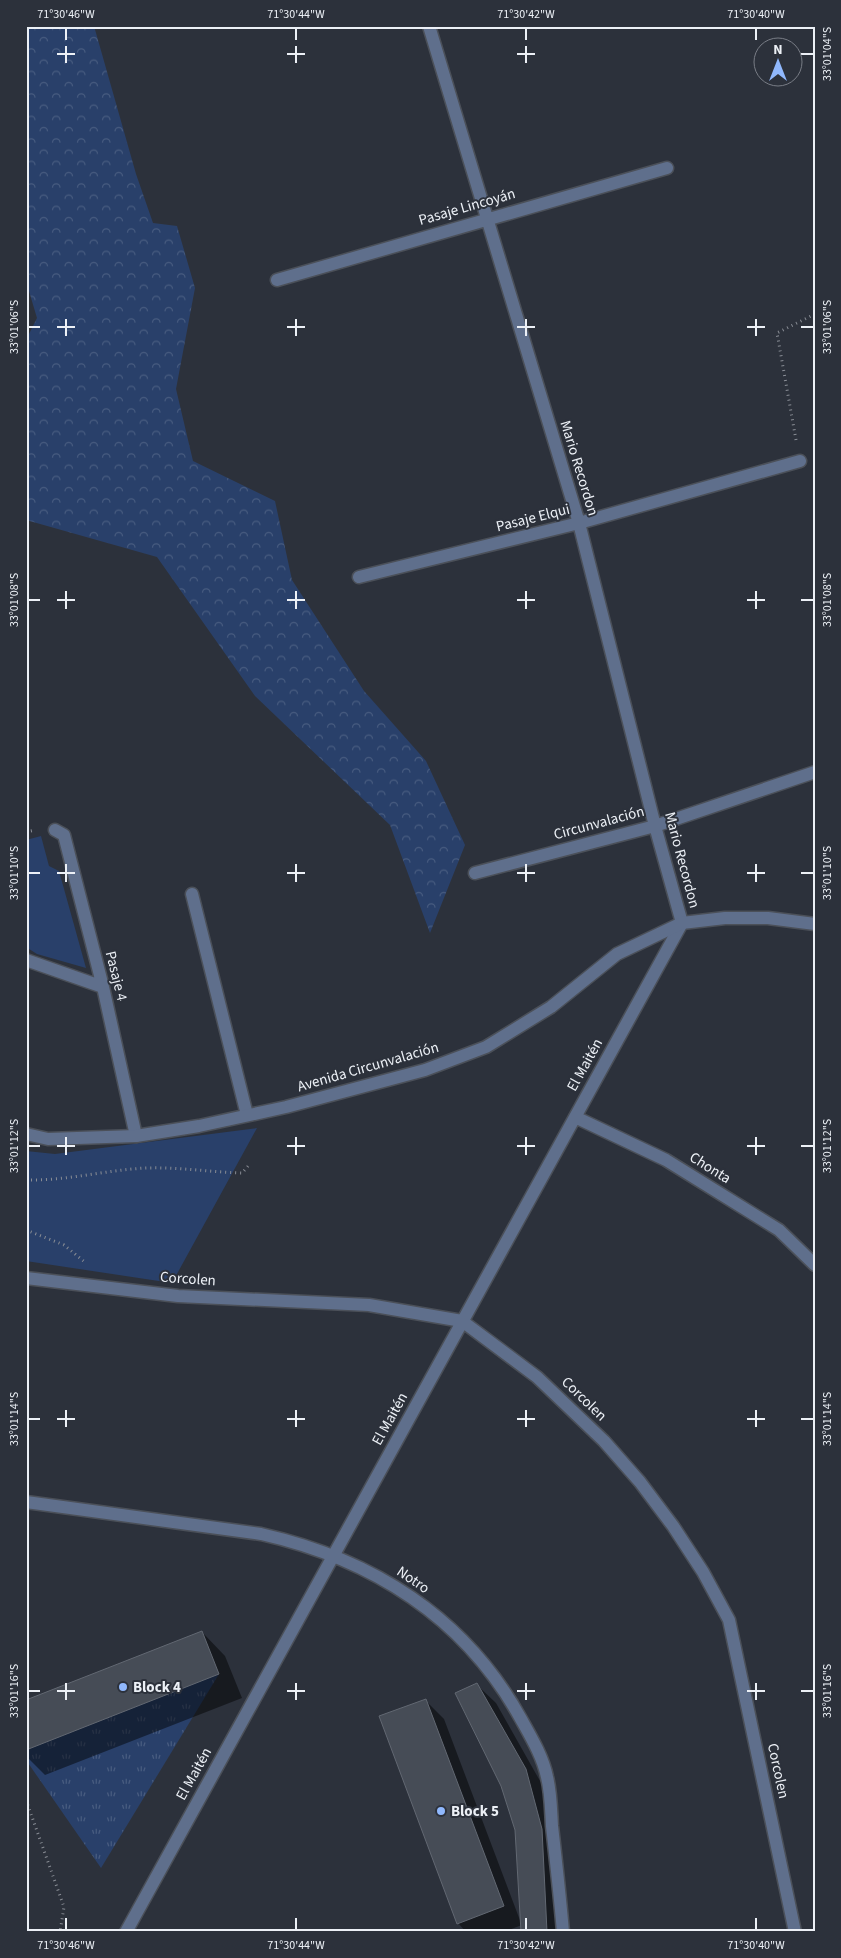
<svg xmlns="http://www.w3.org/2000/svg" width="841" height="1958" font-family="'Source Sans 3',sans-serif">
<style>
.grass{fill:url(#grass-tufts)}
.forest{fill:url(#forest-crowns)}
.green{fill:#29406a}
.shadow{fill:#0007}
.building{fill:#464c56;stroke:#626872}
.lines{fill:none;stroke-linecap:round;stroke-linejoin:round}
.minor-casing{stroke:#4b5059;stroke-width:15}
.tertiary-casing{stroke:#4b5059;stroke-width:15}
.path{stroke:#898d95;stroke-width:3;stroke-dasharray:1 4;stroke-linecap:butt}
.minor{stroke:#5f6f8c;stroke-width:12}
.tertiary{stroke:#5f6f8c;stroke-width:12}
.ticks{fill:none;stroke:#ecf0f6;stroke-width:2}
.poi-dot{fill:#90b8fd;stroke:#2c313b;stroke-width:2}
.labels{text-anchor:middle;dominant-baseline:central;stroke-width:4;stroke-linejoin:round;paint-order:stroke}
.street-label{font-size:15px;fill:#ecf0f6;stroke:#2c313b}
.poi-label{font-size:15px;font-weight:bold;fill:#ecf0f6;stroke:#2c313b;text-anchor:start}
.neatline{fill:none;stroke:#ecf0f6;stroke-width:2}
.ticks-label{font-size:12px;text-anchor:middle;fill:#ecf0f6}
</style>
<defs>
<pattern id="grass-tufts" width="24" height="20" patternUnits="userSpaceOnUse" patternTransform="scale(1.25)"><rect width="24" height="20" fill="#29406a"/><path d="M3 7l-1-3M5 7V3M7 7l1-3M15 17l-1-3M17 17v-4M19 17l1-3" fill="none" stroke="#485c80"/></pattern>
<pattern id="forest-crowns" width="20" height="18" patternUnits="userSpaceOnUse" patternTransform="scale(1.25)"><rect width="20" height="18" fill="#29406a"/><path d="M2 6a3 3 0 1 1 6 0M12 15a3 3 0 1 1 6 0" fill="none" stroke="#485c80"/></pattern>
</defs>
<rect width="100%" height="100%" fill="#2c313b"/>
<path class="grass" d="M219 1674 101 1868 26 1760V1750Z"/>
<path class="forest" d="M26 26H94L136 174 153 223 177 226 195 288 176 389 193 461 275 501 292 580 364 691 426 761 465 845 430 933 390 825 255 696 157 557 26 520V340L37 318 26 281Z"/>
<path class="green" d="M41 836 49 866 59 871 86 968 37 954 26 947V840Z
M257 1128 172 1283 26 1261V1151L55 1154Z"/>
<path class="shadow" d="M202 1632 225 1656 242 1698 45 1775 26 1756V1701Z
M477 1685 496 1703 544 1788 564 1932H522V1925L503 1932H466L458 1923 426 1701 444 1719 521 1923 516 1830Z"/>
<path class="building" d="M202 1631 219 1674 26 1750V1700Z
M477 1683 526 1769 542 1829 547 1932H521L515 1830 501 1786 455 1693Z
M426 1699 504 1906 457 1924 379 1716Z"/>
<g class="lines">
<g class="minor-casing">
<path id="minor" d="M277 280 667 168
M359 577 579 523 800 461
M55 830 64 835 103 987 136 1136
M475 873 655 826 815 772
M192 894 247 1115
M26 960 103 987
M575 1117 666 1160 779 1230 815 1265
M26 1278 178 1296 369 1305 462 1321 537 1377 604 1441 640 1482 673 1526 703 1572 729 1620 795 1932
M26 1502 261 1534C372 1559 465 1617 521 1719 531 1737 543 1757 547 1777 551 1793 551 1810 552 1826 556 1861 560 1897 563 1932
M126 1932 682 923 655 826 579 523 429 26"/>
</g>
<g class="tertiary-casing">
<path id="tertiary" d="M26 1134 48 1139 136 1136 199 1126 286 1107 425 1070 486 1047 551 1007 617 954 682 923 725 918H768L815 924"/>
</g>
<path class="path" d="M796 440 777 333 815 314
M26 832 35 830
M26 1180C66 1181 106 1170 146 1168 178 1167 210 1172 242 1173L249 1165
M26 1230 64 1245 86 1263
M26 1800 64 1907 60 1932"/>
<use href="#minor" class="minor"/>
<use href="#tertiary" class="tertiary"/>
</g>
<path class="ticks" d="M66 28V40M296 28V40M526 28V40M756 28V40M66 46V63M296 46V63M526 46V63M57 54H75M287 54H305M517 54H535M801 54H814M66 319V336M296 319V336M526 319V336M756 319V336M28 327H40M57 327H75M287 327H305M517 327H535M747 327H765M801 327H814M66 591V609M296 591V609M526 591V609M756 591V609M28 600H40M57 600H75M287 600H305M517 600H535M747 600H765M801 600H814M66 864V882M296 864V882M526 864V882M756 864V882M28 873H40M57 873H75M287 873H305M517 873H535M747 873H765M801 873H814M66 1137V1155M296 1137V1155M526 1137V1155M756 1137V1155M28 1146H40M57 1146H75M287 1146H305M517 1146H535M747 1146H765M801 1146H814M66 1410V1427M296 1410V1427M526 1410V1427M756 1410V1427M28 1419H40M57 1419H75M287 1419H305M517 1419H535M747 1419H765M801 1419H814M66 1683V1700M296 1683V1700M526 1683V1700M756 1683V1700M28 1691H40M57 1691H75M287 1691H305M517 1691H535M747 1691H765M801 1691H814M66 1918V1930M296 1918V1930M526 1918V1930M756 1918V1930"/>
<g class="poi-dot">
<circle cx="123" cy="1687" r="5"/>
<circle cx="441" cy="1811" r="5"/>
</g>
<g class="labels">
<g class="street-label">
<text transform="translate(467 207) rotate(-16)">Pasaje Lincoyán</text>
<text transform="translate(579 468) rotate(73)">Mario Recordon</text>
<text transform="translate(533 518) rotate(-14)">Pasaje Elqui</text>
<text transform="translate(599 823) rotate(-15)">Circunvalación</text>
<text transform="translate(682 860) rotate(75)">Mario Recordon</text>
<text transform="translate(116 976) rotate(76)">Pasaje 4</text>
<text transform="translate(585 1065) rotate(-61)">El Maitén</text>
<text transform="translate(368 1067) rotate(-16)">Avenida Circunvalación</text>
<text transform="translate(710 1168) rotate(32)">Chonta</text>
<text transform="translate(188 1279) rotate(4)">Corcolen</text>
<text transform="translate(584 1399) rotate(44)">Corcolen</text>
<text transform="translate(390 1419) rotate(-61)">El Maitén</text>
<text transform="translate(413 1580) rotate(34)">Notro</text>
<text transform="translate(778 1771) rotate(78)">Corcolen</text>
<text transform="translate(194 1774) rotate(-61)">El Maitén</text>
</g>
<g class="poi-label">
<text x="133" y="1687">Block 4</text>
<text x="451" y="1811">Block 5</text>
</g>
</g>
<rect width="841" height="1958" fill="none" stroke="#2c313b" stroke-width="55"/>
<g transform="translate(778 62)"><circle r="24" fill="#2c313b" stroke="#797d86"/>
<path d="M0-4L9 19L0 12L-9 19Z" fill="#90b8fd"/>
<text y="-8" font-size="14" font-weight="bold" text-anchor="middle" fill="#ecf0f6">N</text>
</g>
<rect x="28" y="28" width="786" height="1902" class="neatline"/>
<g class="ticks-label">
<text x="66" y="18">71°30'46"W</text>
<text x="296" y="18">71°30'44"W</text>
<text x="526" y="18">71°30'42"W</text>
<text x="756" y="18">71°30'40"W</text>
<text transform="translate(827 54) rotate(-90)" y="4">33°01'04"S</text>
<text transform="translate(14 327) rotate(-90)" y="4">33°01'06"S</text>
<text transform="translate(827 327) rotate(-90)" y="4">33°01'06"S</text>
<text transform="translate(14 600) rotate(-90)" y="4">33°01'08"S</text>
<text transform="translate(827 600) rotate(-90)" y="4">33°01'08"S</text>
<text transform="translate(14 873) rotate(-90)" y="4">33°01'10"S</text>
<text transform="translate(827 873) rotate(-90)" y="4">33°01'10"S</text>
<text transform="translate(14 1146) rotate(-90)" y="4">33°01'12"S</text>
<text transform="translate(827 1146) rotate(-90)" y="4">33°01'12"S</text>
<text transform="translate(14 1419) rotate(-90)" y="4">33°01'14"S</text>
<text transform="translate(827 1419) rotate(-90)" y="4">33°01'14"S</text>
<text transform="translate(14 1691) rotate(-90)" y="4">33°01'16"S</text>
<text transform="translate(827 1691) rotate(-90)" y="4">33°01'16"S</text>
<text x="66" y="1949">71°30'46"W</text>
<text x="296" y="1949">71°30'44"W</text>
<text x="526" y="1949">71°30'42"W</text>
<text x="756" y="1949">71°30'40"W</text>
</g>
</svg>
